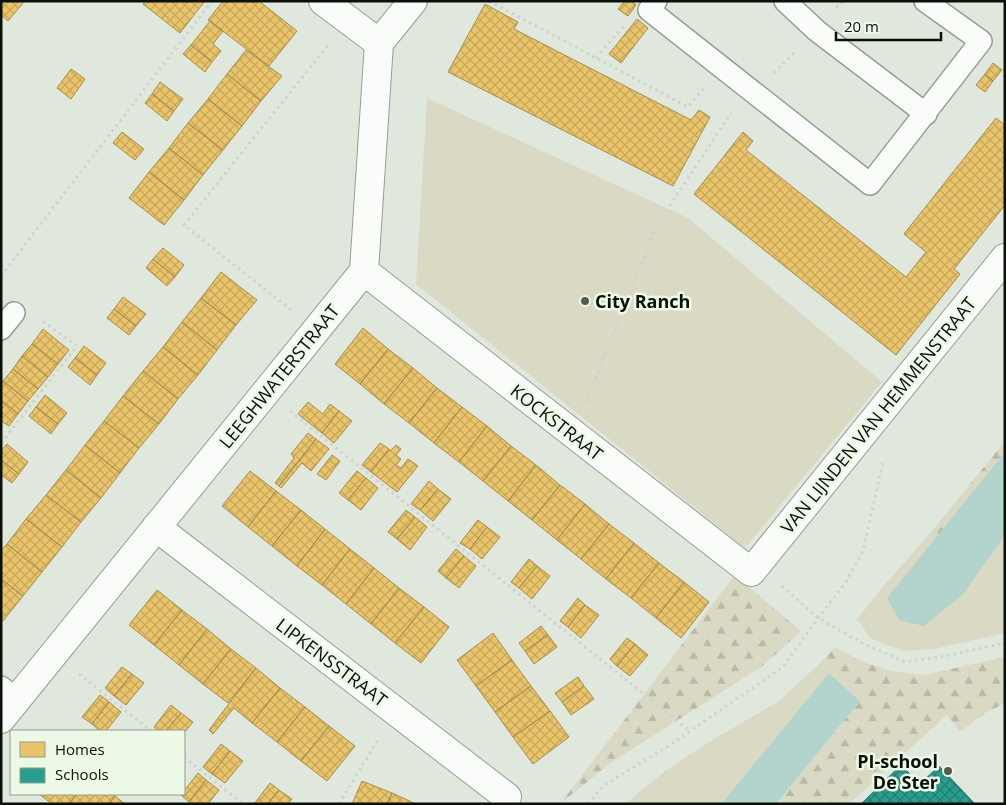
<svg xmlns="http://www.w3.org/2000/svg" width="1006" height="805" font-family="'Open Sans',sans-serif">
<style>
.grass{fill:#dad9c4}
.forest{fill:url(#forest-firs)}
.water{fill:#b2d4cc}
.homes{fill:url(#homes-cross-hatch);stroke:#a68e4d}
.schools{fill:url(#schools-cross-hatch);stroke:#217367}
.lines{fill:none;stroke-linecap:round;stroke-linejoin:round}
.service-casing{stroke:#979d94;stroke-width:24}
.minor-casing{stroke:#979d94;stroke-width:30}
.path{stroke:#d0d2cf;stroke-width:3;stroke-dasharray:2.5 4;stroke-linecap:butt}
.service{stroke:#fafcfa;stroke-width:21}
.minor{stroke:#fafcfa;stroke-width:28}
.poi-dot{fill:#565c54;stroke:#ebf9e6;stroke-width:2}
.labels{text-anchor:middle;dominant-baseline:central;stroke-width:5;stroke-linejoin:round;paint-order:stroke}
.poi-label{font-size:18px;font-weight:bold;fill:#0b100a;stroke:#ebf9e6;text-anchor:start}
.street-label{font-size:18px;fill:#0b100a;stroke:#ebf9e6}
</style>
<defs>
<pattern id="forest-firs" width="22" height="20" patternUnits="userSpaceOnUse" patternTransform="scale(1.25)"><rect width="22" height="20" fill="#dad9c4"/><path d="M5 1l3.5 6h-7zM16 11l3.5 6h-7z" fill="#bab9a7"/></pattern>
<pattern id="homes-cross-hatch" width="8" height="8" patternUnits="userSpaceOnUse" patternTransform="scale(1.25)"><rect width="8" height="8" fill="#e9c46a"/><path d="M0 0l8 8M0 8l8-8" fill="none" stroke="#c6a75b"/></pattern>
<pattern id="schools-cross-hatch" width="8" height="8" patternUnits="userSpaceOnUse" patternTransform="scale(1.25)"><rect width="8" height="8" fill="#2a9d8f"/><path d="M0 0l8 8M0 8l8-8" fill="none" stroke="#227f73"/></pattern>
</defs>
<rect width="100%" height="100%" fill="#e0e8dd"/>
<path class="grass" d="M427 98 688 218 882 382 745 548 416 284Z
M937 525V538L888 598 964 593 1005 535V633L934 649 902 651 870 638 857 619 881 589Z
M821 662 829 673 721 804H625L665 771 704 745 779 701Z"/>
<path class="forest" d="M1005 441V452L937 538V525Z
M735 575 801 631 764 665 612 762 560 804Z
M835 647 863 662 891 671 924 675 1005 657V703L985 713 960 732 947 715 849 804H776L860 701 829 673 821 662Z"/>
<path class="water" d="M1005 452V535L964 593 924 626 899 620 887 598Z
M829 673 860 701 776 804H721Z"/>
<path class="homes" d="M1 1H21L23 3 8 21 1 15Z
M145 1H205L180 33 143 4Z
M223 1H259L297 31 269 66 208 20Z
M625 1H631L636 5 628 16 618 9Z
M485 4 518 22 514 29 691 120 699 110 710 117 673 186 448 72Z
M637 19 648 28 621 63 609 54Z
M210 21 223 31 213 44 221 51 212 62 191 45Z
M191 45 212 62 205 72 183 54Z
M246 50 282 76 261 101 227 74Z
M993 63 1002 70 993 81 985 74Z
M71 69 85 79 71 99 57 88Z
M227 74 261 101 242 126 208 99Z
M985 74 993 81 985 92 976 85Z
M160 82 183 99 174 111 152 94Z
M152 94 174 111 167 121 145 103Z
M208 99 242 126 223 150 188 123Z
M996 118 1005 125V205L954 269 960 274 896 355 694 194 743 132 753 141 746 150 906 277 926 252 904 234Z
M188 123 223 150 203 175 169 148Z
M122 132 144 149 135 160 113 143Z
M169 148 203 175 184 200 149 172Z
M149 172 184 200 164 225 129 198Z
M163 248 184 265 175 277 153 259Z
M153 259 175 277 167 286 146 268Z
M221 272 257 300 236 325 201 298Z
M123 297 146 314 136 326 114 309Z
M201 298 236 325 217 350 182 322Z
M114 309 136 326 129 335 107 318Z
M182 322 217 350 198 375 163 347Z
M363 328 388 349 360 384 335 364Z
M43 329 69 350 58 364 32 344Z
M32 344 58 364 48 377 22 356Z
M84 346 106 363 97 375 75 358Z
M163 347 198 375 178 399 143 371Z
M388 349 413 368 384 404 360 384Z
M22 356 48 377 38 389 13 369Z
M75 358 97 375 90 385 68 367Z
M413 368 437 388 409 423 384 404Z
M13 369 38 389 28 401 3 381Z
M143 371 178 399 159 424 123 396Z
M3 381 28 401 18 414 1 400V383Z
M437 388 462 407 434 443 409 423Z
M45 395 67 413 58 424 36 407Z
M123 396 159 424 139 448 104 421Z
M1 400 18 414 9 426 1 421Z
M308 402 323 414 330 404 339 411 322 433 298 414Z
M36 407 58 424 51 434 29 416Z
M462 407 487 426 459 462 434 443Z
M339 411 352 421 334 443 322 433Z
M104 421 139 448 120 473 85 445Z
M487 426 511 446 483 481 459 462Z
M308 433 316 439 279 486 275 483 294 458 291 454Z
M316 439 329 449 311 471 302 463 281 488 279 486Z
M380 443 389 449 371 472 362 465Z
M7 444 28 462 19 474 1 460V451Z
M85 445 120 473 101 498 66 470Z
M396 445 401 449 396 455 401 459 396 465 401 468 408 459 418 466 397 492 371 472 389 449 390 451Z
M511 446 536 465 508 501 483 481Z
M332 455 340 461 326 480 317 474Z
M1 460 19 474 12 483 1 475Z
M536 465 560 485 532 520 508 501Z
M66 470 101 498 81 522 46 495Z
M250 471 276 491 248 527 222 506Z
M357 471 366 478 348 500 339 493Z
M366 478 378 488 361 510 348 500Z
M429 481 438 489 420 510 411 504Z
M560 485 585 504 557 540 532 520Z
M438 489 451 499 433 521 420 510Z
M276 491 301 510 272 546 248 527Z
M46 495 81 522 62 547 26 519Z
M585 504 609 524 581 559 557 540Z
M301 510 325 529 297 566 272 546Z
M406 510 415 517 397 539 388 532Z
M415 517 427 527 410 550 397 539Z
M26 519 62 547 42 572 7 544Z
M478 520 487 527 470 549 460 543Z
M609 524 634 543 606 579 581 559Z
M487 527 500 537 482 559 470 549Z
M325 529 350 549 322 585 297 566Z
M634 543 659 563 631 598 606 579Z
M7 544 42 572 23 596 1 579V551Z
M350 549 374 568 346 604 322 585Z
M456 549 464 556 446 578 438 571Z
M464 556 476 566 459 588 446 578Z
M529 559 537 566 519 588 511 582Z
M659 563 684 582 656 618 631 598Z
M537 566 550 576 532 599 519 588Z
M374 568 399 588 371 624 346 604Z
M1 579 23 596 3 621 1 619Z
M684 582 709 602 681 638 656 618Z
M399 588 424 607 395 643 371 624Z
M157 590 182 610 154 645 129 625Z
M578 598 585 605 568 627 560 621Z
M585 605 599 615 581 638 568 627Z
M424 607 449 627 421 663 395 643Z
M182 610 207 629 179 665 154 645Z
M541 626 548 635 525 651 519 643Z
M207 629 231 649 203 684 179 665Z
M493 633 512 660 476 686 457 660Z
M548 635 557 647 534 664 525 651Z
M627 638 635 644 617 666 610 659Z
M635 644 648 655 630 676 617 666Z
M231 649 256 668 228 703 203 684Z
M512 660 531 686 495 712 476 686Z
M122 667 132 674 114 696 105 688Z
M256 668 280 688 252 723 234 708 213 734 209 730Z
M132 674 144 683 126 705 114 696Z
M578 677 584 686 562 702 555 693Z
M531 686 550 711 513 737 495 712Z
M584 686 594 699 571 715 562 702Z
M280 688 305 707 277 742 252 723Z
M100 695 109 702 92 724 82 717Z
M109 702 121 712 106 731H100L92 724Z
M171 705 181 713 166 731H159L154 727Z
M305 707 329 726 301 761 277 742Z
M550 711 569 737 533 764 513 737Z
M181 713 193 722 184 733V731H166Z
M329 726 355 746 327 781 301 761Z
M221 744 230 751 212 774 203 767Z
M230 751 243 761 225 783 212 774Z
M198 773 206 780 189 802 181 795 184 794V791Z
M206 780 219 790 208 804H192L189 802Z
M362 781 392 793 387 804H352Z
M270 783 279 790 268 804H254Z
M279 790 292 799 288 804H268Z
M392 793 416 804H387Z
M39 794H77L69 804H52Z
M77 794H112L115 796 109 804H69Z
M115 796 125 804H109Z"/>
<path class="schools" d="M901 765 920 784 939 766 975 804H861Z"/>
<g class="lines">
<g class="service-casing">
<path id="service" d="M656 1 649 10 870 184 981 41 925 1
M785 1 817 31 926 114
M1 329 14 313
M1 687 17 700"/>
</g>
<g class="minor-casing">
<path id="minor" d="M323 1 379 43
M364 271 751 572 1005 258
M156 527 507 797
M1 719 364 271 379 43 413 1"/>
</g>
<path class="path" d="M489 1 688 107 703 89
M836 8 843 1
M596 58 625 25
M774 73 796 51
M1 276 212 1
M291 310 184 225 329 44
M586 403 657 225 731 113
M290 411 690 731
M1 443 77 346 41 320
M782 586 818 618 862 643 905 662 945 656 1005 643
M79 674 151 731
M184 757 243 804
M339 804 379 738
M588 804 603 786 670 745 783 667 818 618 846 582 863 551 883 462"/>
<use href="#service" class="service"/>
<use href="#minor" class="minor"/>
</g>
<g class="poi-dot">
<circle cx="585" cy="301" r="5"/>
<circle cx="948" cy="771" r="5"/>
</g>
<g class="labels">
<g class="poi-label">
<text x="595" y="301">City Ranch</text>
<text x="938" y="761" text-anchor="end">PI-school<tspan x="938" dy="21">De Ster</tspan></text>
</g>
<g class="street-label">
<text transform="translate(279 376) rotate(-51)">LEEGHWATERSTRAAT</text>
<text transform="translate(878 415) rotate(-51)">VAN LIJNDEN VAN HEMMENSTRAAT</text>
<text transform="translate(557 422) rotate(38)">KOCKSTRAAT</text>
<text transform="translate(332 662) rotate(37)">LIPKENSSTRAAT</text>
</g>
</g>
<rect width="1006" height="805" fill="none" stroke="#0b100a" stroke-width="5"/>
<rect x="10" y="730" width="175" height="65" fill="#ebf9e6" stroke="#919c8e"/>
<rect x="20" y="742" width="25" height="15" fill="#e9c46a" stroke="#919c8e"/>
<text x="55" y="755" font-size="15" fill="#0b100a">Homes</text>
<rect x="20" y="768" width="25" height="15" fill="#2a9d8f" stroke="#919c8e"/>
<text x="55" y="780" font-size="15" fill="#0b100a">Schools</text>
<path d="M836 32v8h105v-8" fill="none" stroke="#0b100a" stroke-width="2.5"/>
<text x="844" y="32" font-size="15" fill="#0b100a" stroke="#ebf9e6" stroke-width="4" paint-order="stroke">20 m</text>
</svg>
